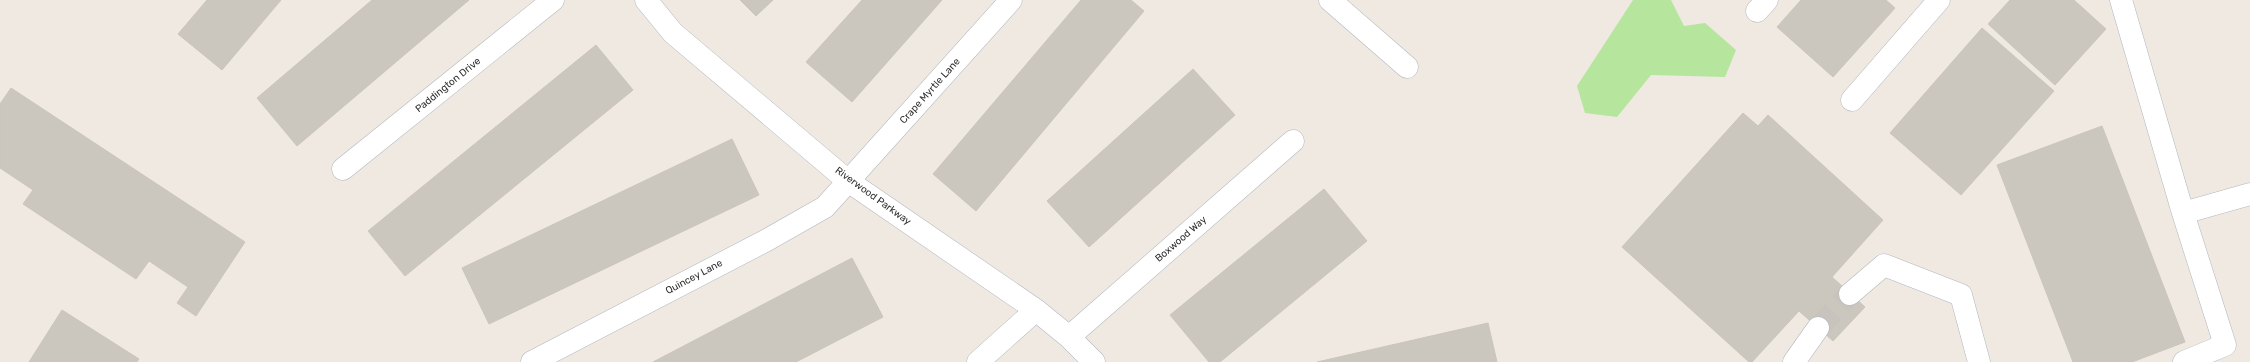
<svg xmlns="http://www.w3.org/2000/svg" width="2250" height="362" font-family="Rubik,sans-serif">
<style>
.green{fill:#b6e59e}
.building{fill:#cbc7bf;stroke:#cbc5ba}
.lines{fill:none;stroke-linecap:round;stroke-linejoin:round}
.minor-tunnel{stroke:#c8c4bd;stroke-width:22;stroke-dasharray:22 11;stroke-linecap:butt}
.minor-casing{stroke:#b4b7c1;stroke-width:23}
.minor{stroke:#fff;stroke-width:22}
.labels{text-anchor:middle;dominant-baseline:central;stroke-width:3;stroke-linejoin:round;paint-order:stroke}
.street-label{font-size:10px;fill:#2e2e2e;stroke:#fff}
</style>
<rect width="100%" height="100%" fill="#efe9e1"/>
<path class="green" d="M1633 0H1671L1684 26 1705 23 1736 50 1725 77 1651 75 1617 117 1585 113 1577 86Z"/>
<path class="building" d="M207 0H281L222 70 178 34Z
M372 0H469L297 146 257 98Z
M740 0H773L756 16Z
M862 0H942L852 102 806 62Z
M1081 0H1131L1144 11 976 211 933 174Z
M1801 0H1886L1895 8 1833 77 1777 27Z
M2010 0H2074L2106 29 2055 85 1988 24Z
M1982 28 2054 91 1961 195 1890 133Z
M596 45 633 90 405 276 368 231Z
M1193 69 1235 115 1089 247 1047 201Z
M11 88 245 242 196 316 177 303 188 287 149 261 136 279 23 204 33 190 0 168V104Z
M1743 113 1758 126 1768 115 1883 220 1832 277 1865 307 1833 341 1799 311 1752 362H1749L1622 247Z
M2102 126 2185 342 2132 362H2073L1997 165Z
M732 139 759 195 489 324 462 268Z
M1324 189 1367 241 1220 362H1209L1170 315Z
M852 258 883 317 796 362H653Z
M62 310 139 359 137 362H29Z
M1488 323 1497 362H1317Z"/>
<g class="lines">
<path class="minor-tunnel" d="M1818 328 1850 294"/>
<g class="minor-casing">
<path id="minor" d="M646 0 673 33 848 181 1036 310 1069 337 1094 362
M1330 0 1407 67
M2121 0 2183 213
M1757 11 1767 0
M1852 100 1939 0
M343 169 553 0
M1850 294 1884 265 1961 295 1979 362
M1069 337 1293 141
M532 362 767 240 825 207 1011 0
M978 362 1036 310
M1794 362 1818 328
M2184 362 2225 345 2183 213 2250 194"/>
</g>
<use href="#minor" class="minor"/>
</g>
<g class="labels">
<g class="street-label">
<text transform="translate(448 85) rotate(-39)">Paddington Drive</text>
<text transform="translate(930 91) rotate(-48)">Crape Myrtle Lane</text>
<text transform="translate(873 196) rotate(36)">Riverwood Parkway</text>
<text transform="translate(1181 239) rotate(-41)">Boxwood Way</text>
<text transform="translate(694 277) rotate(-28)">Quincey Lane</text>
</g>
</g>
</svg>
